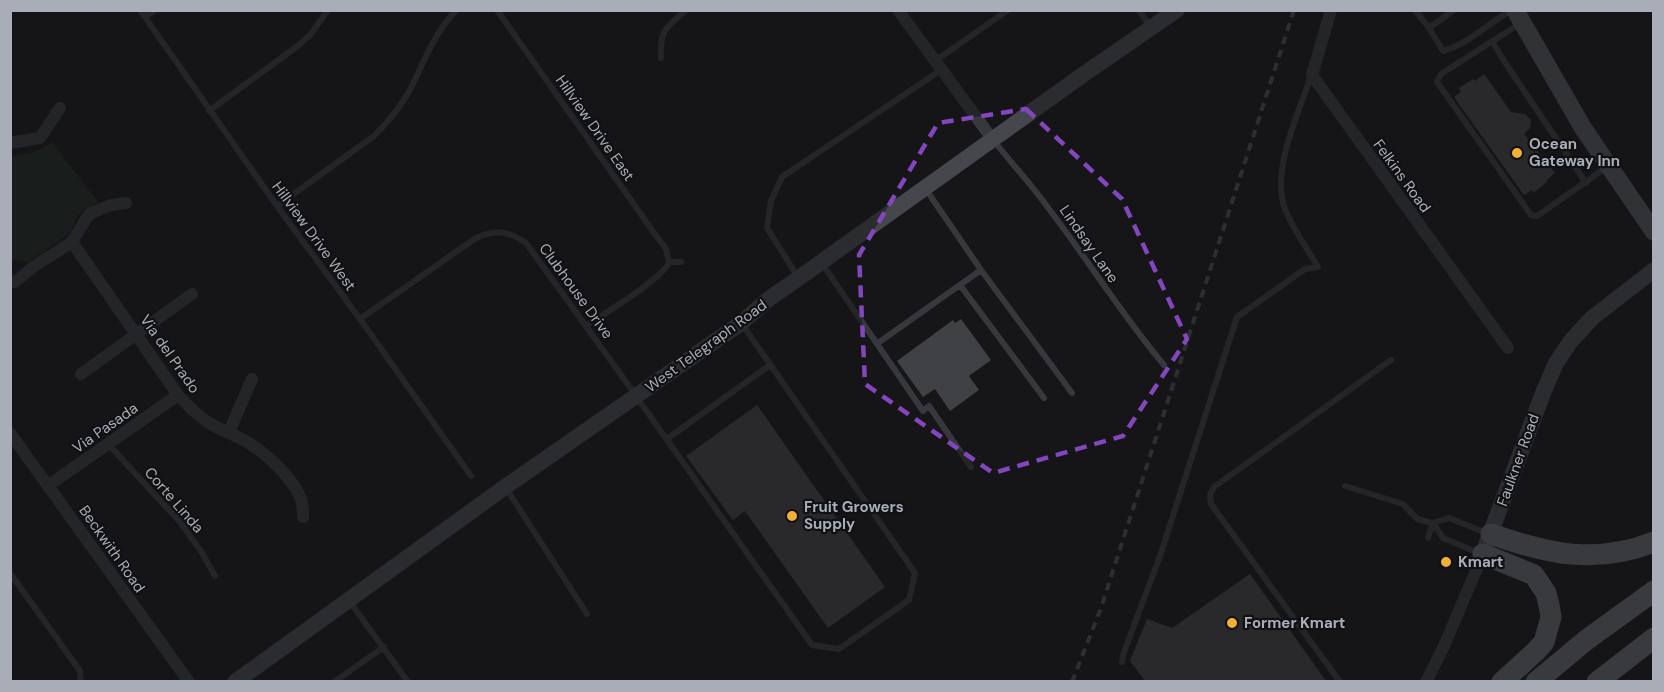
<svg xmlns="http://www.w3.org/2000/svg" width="1664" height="692" font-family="'DM Sans',sans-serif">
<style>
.green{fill:#1e261f}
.building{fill:#404145}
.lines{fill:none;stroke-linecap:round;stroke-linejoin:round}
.path{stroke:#3d3f44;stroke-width:2;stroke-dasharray:3 4.5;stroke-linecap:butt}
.service{stroke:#37383d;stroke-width:6}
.minor{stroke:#37383d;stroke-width:12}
.secondary{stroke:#45474d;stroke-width:16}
.primary{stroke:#53555c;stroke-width:18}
.motorway{stroke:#63666e;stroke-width:21}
.rail{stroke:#4a4c52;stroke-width:4;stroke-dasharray:8 6;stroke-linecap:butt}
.marked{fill:none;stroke:#8446be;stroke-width:4.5;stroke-dasharray:12 8;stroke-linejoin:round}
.poi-dot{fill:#f2b134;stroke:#111113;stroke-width:2}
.labels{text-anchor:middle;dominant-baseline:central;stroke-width:4.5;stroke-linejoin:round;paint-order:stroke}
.street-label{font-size:15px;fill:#a8adb8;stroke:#111113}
.poi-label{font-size:15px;font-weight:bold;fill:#a8adb8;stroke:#111113;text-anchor:start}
</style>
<rect width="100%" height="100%" fill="#161618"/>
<path class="green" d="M52 142 98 202 78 215 70 233 28 262 16 260 11 262V158L16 155 33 153Z"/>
<path class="building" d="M1484 74 1511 112 1525 114 1531 120 1530 128 1524 134 1555 173 1547 180V182L1533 193 1532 190 1524 195 1454 97 1461 92 1459 88 1473 79 1475 81Z
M961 319 991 360 969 376 979 390 950 411 935 389 923 397 897 361 953 320 955 323Z
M757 405 885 587 828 628 745 511 733 520 686 456Z
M1250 574 1326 681H1145L1130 661 1147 619 1172 628Z"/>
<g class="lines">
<path class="path" d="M682 680 684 682"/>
<path class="service" d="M140 10 277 206 360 319 471 476
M497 10 657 237 666 249 669 262
M1139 10 1151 28
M1415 10 1429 28 1443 51C1469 44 1488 23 1512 10
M145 17 155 10
M1521 23 1441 74 1437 82 1531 215 1537 216 1607 167
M1429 28 1454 10
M1492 41 1506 64 1586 183
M661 58C660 30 665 28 686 10
M935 61 1008 10
M209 111 299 45 311 34 328 10
M994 141C1012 164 1032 185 1049 209 1088 260 1122 315 1164 365
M925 188 981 270 1072 393
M277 206 374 136C386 124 398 110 407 95 422 68 434 31 457 10
M669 262H681
M821 262 923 411 929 406 971 467
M798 277 767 228 771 201 782 177 941 70
M960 285 1044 398
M360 319 476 238C495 229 509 231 526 243L619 372 812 645 839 649 909 600 915 573 742 324
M586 326C602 315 664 278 669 262
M878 343 981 270
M667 439 770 365
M108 444 180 522 201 551 215 576
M1345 486 1403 504 1417 519 1433 523 1449 518 1487 533
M506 488 587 614
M1433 523 1443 538 1479 553
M1428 538 1433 523
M10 573 80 671 81 682
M350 602 408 682
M1122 662 1124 652 1160 556 1237 317 1305 269 1318 267C1308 250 1289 223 1284 206 1272 168 1299 112 1311 76
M334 682 384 647
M1340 682 1211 504 1210 495 1214 487 1391 360"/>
<path class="minor" d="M898 10 993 140
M1331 10 1312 75 1508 348
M10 143 40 138 60 108
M72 242 178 395C187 405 197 415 209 423 221 430 235 435 247 442 267 454 296 480 302 503 303 508 303 513 303 517
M15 282 33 267 72 242 86 219 91 213 111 205 126 203
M81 374 192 294
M229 432 252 379
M10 433 189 682
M49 485 178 395
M1426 682 1444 646 1483 554"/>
<path class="secondary" d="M1486 545 1543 393 1556 363 1571 341 1592 318 1654 270
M235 682 505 487 741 323 770 298 799 278 1084 74 1177 10"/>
<path class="primary" d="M1515 10 1583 128 1654 232"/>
<path class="motorway" d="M1491 534C1548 554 1595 565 1654 542
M1483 554 1534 575 1546 593 1549 605 1551 617 1544 642 1536 651 1502 682
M1536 682 1585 641 1654 591
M1597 682 1654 638"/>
<path class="rail" d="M1072 682 1101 608 1294 10"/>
</g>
<path d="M0 0H1664V692H0ZM1026 109 1122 199 1187 339 1123 436 993 473 865 384 859 255 938 123Z" fill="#161618" fill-opacity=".55" fill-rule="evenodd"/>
<path class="marked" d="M1026 109 1122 199 1187 339 1123 436 993 473 865 384 859 255 938 123Z"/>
<g class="poi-dot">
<circle cx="1517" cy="153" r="6"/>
<circle cx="792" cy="516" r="6"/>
<circle cx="1446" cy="562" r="6"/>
<circle cx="1232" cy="623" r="6"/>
</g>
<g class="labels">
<g class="street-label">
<text transform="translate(595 128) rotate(55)">Hillview Drive East</text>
<text transform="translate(1402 176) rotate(54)">Felkins Road</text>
<text transform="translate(314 236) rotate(54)">Hillview Drive West</text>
<text transform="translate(1089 244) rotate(55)">Lindsay Lane</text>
<text transform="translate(576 291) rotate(54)">Clubhouse Drive</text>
<text transform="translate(706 346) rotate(-36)">West Telegraph Road</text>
<text transform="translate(170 354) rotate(55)">Via del Prado</text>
<text transform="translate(105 428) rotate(-35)">Via Pasada</text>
<text transform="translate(1518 460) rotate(-70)">Faulkner Road</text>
<text transform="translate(174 500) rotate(49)">Corte Linda</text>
<text transform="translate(112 549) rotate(55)">Beckwith Road</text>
</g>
<g class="poi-label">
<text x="1529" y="144">Ocean<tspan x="1529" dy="17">Gateway Inn</tspan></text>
<text x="804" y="507">Fruit Growers<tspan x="804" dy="17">Supply</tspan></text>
<text x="1458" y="562">Kmart</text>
<text x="1244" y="623">Former Kmart</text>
</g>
</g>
<rect width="1664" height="692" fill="none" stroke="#a8adb8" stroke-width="24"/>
</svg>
